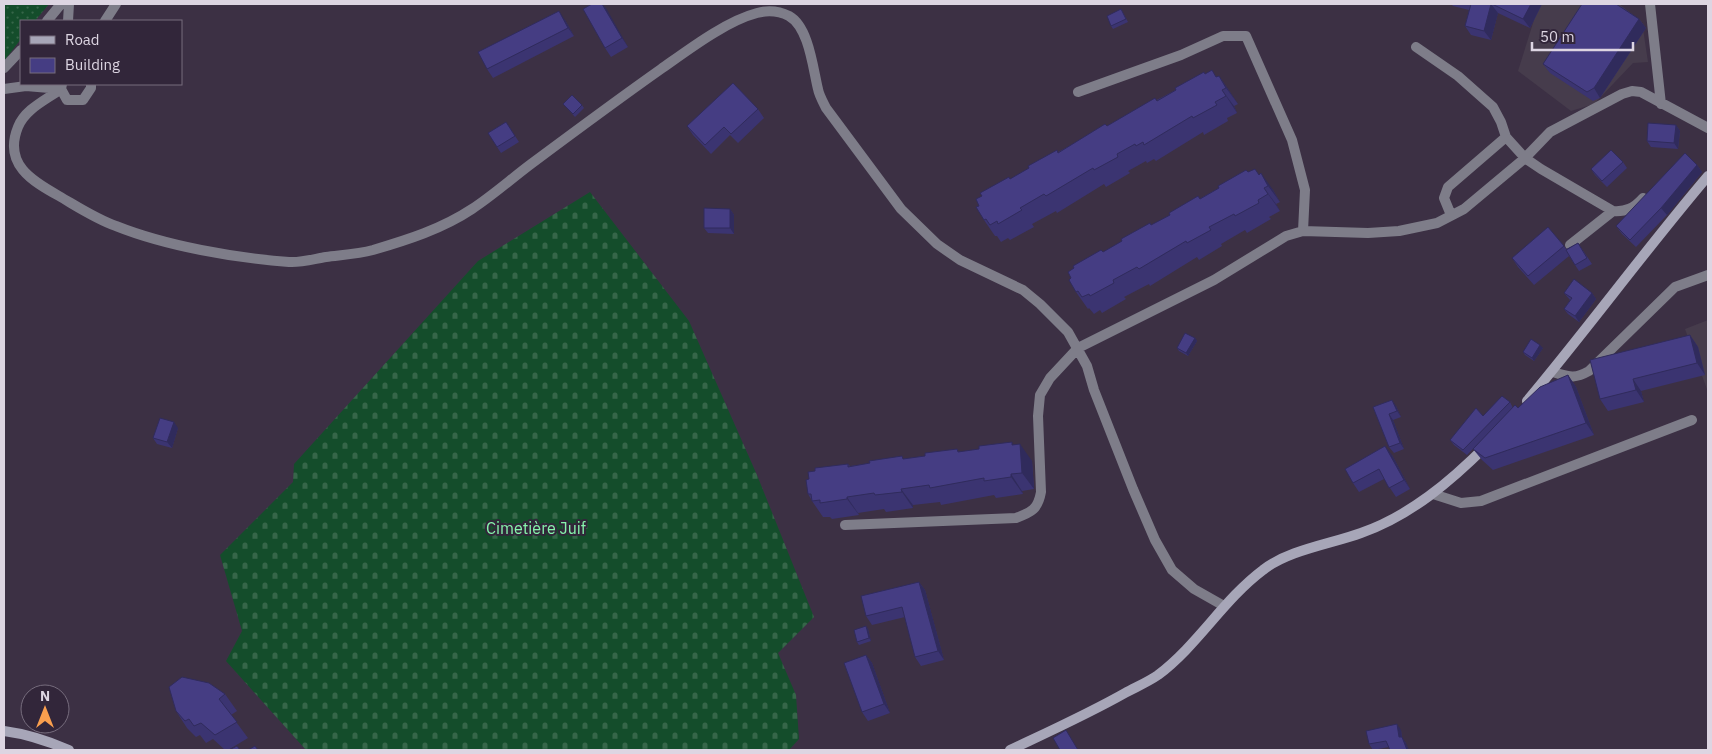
<svg xmlns="http://www.w3.org/2000/svg" width="1712" height="754" font-family="'IBM Plex Sans',sans-serif">
<style>
.education{fill:#463c4c}
.grass{fill:url(#grass-dots)}
.cemetery{fill:url(#cemetery-stones)}
.lines{fill:none;stroke-linecap:round;stroke-linejoin:round}
.minor{stroke:#7e7d89;stroke-width:10}
.secondary{stroke:#a7a6b8;stroke-width:10}
.wall{fill:#3b3471}
.shaded-wall{fill:#302b5c}
.building{fill:#453d83;stroke:#302b5c}
.labels{text-anchor:middle;dominant-baseline:central;stroke-width:4;stroke-linejoin:round;paint-order:stroke}
.park-label{font-size:16px;fill:#87f4ac;stroke:#32263a}
</style>
<defs>
<pattern id="grass-dots" width="8" height="8" patternUnits="userSpaceOnUse" patternTransform="scale(1.25)"><rect width="8" height="8" fill="#144d2b"/><path d="M2 2h.1M6 6h.1" fill="none" stroke="#366649" stroke-width="1.8" stroke-linecap="round"/></pattern>
<pattern id="cemetery-stones" width="16" height="16" patternUnits="userSpaceOnUse" patternTransform="scale(1.25)"><rect width="16" height="16" fill="#144d2b"/><path d="M2 7V4a2 2 0 0 1 4 0v3zM10 15v-3a2 2 0 0 1 4 0v3z" fill="#366649"/></pattern>
</defs>
<rect width="100%" height="100%" fill="#3c3044"/>
<path class="education" d="M1539 4H1619L1642 22 1648 62 1633 63 1594 104 1571 111 1518 71Z
M1708 320V392L1685 329Z"/>
<path class="grass" d="M4 4H49L35 21H21V39L4 61Z"/>
<path class="cemetery" d="M590 192 689 321 757 475 814 617 778 653 796 695 799 739 789 750H306L226 661 242 631 220 555 293 482 294 464 478 261Z"/>
<g class="lines">
<path class="minor" d="M1650 4 1661 104
M47 21 61 4
M68 21 69 4
M105 21 116 4
M1416 47 1458 76 1493 107 1501 122 1506 137 1525 158 1541 169 1613 211C1626 212 1634 208 1643 198
M4 68 21 50
M62 84 61 89C46 100 25 109 18 127 3 164 32 181 59 196 78 207 96 219 116 226 166 246 235 258 289 262 300 263 314 259 326 257 341 255 358 254 373 250 407 240 442 229 472 209 492 196 511 179 531 164 574 132 617 100 661 69 688 50 726 21 757 13 768 10 779 11 789 16 809 27 813 69 818 89 819 95 823 102 826 108L901 209 937 244 960 260 1023 290 1040 304 1068 332 1087 366 1094 390 1133 489 1155 540 1172 570 1194 589 1224 606
M4 89 26 86 61 89 67 100H83L91 88V84
M1078 92 1181 55 1223 36H1246L1292 140 1305 190 1303 231
M1451 215 1444 198 1448 187 1506 137
M1570 245 1613 211
M1552 372C1568 376 1573 380 1589 371L1675 287 1708 275
M1433 494 1461 503 1481 501 1692 420
M845 525 1016 518C1032 512 1038 509 1041 492L1038 416 1040 395 1050 378 1078 348 1214 280 1286 236 1303 231 1368 233 1399 231 1437 223 1464 209 1525 158 1550 132 1622 94 1632 91 1641 92 1708 128"/>
<path class="secondary" d="M1527 401C1589 327 1646 249 1708 176
M4 731C27 734 48 741 69 750
M1010 750C1048 732 1088 714 1125 693 1136 687 1148 682 1158 675 1198 645 1223 600 1263 570 1288 550 1331 544 1361 533 1410 516 1451 481 1487 445"/>
</g>
<path class="wall" d="M592 4H602L628 47 611 57 605 48Z
M1451 4H1542L1530 28 1498 13 1491 40 1471 35 1465 26 1469 10 1453 6Z
M1622 7 1639 19 1646 28 1600 98 1593 101 1550 73 1543 64Z
M1121 9 1128 22 1113 29 1111 26Z
M565 20 574 36 493 78 487 69Z
M1206 74 1217 77 1219 76 1230 92 1238 104 1234 106 1237 113 1227 118 1228 121 1204 135 1203 132 1156 161 1154 159 1147 163 1146 161 1128 171 1130 173 1106 187 1104 184 1057 213 1056 211 1032 224 1034 227 1010 240 1008 238 1001 242 997 236H995L984 220 979 206 982 196 1058 152Z
M563 104 582 105 584 108 575 117Z
M758 109 764 118 738 143 730 135 711 154 693 135 687 126Z
M506 122 519 142 501 153 497 147Z
M1676 125 1680 131 1678 149 1651 147 1647 141Z
M1623 162 1627 168 1607 187 1595 175 1591 169Z
M1697 165 1702 172 1667 215 1636 247 1622 234 1616 226Z
M1248 172 1259 175 1273 190 1280 202 1276 204 1280 211 1269 217 1271 219 1247 233 1245 230 1221 244 1222 246 1199 260 1197 257 1150 286 1149 284 1124 297 1126 299 1102 313 1100 310 1094 314 1089 308 1088 309 1076 292 1071 278 1103 252Z
M730 209 734 215V234L708 233 704 228Z
M1578 243 1592 264 1579 271 1569 256 1534 285 1518 267 1512 258 1564 246 1566 249Z
M1564 293H1592L1596 299 1579 322 1568 314 1564 309 1570 300Z
M1690 335 1698 347 1705 375 1641 391 1644 402 1608 411 1600 399Z
M1195 338 1197 341 1188 356 1179 351 1177 348Z
M1543 348 1534 361 1525 355 1523 352Z
M1568 375 1576 387 1594 435 1493 470 1482 460 1473 449 1507 414 1467 455 1454 445 1450 440 1483 416 1510 402 1513 408H1518Z
M1396 406 1401 417 1393 420 1404 449 1394 453 1389 447 1373 407Z
M178 428 172 448 157 444 153 438Z
M1014 445 1032 461 1034 489 1022 491 1023 494 996 498 994 495 941 505 940 502 913 505V508L886 512 884 509 858 513 859 515 832 519 830 517H823L812 501 811 499 808 494 809 479 815 471 848 464 850 466 925 456 957 449 959 452Z
M1392 455 1410 489 1396 497 1384 479 1359 492 1353 483Z
M919 582 925 590 944 660 921 666 915 657 905 617 872 625 866 616Z
M866 626 868 629 871 641 859 645 857 642Z
M866 655 872 663 890 713 868 721 862 712Z
M225 694 237 711 231 715 248 738 228 750H225L213 739 206 743 200 735 196 737 187 728 176 711Z
M1401 730 1402 738 1406 743 1389 747 1373 750 1369 744Z"/>
<path class="shaded-wall" d="M602 4 606 8 628 47 622 38Z
M1491 4 1498 13 1491 40 1484 31Z
M1531 4H1542L1530 28 1523 19Z
M559 11 565 20 574 36 568 28Z
M1639 19 1646 28 1600 98 1594 88Z
M1219 76 1230 92 1238 104 1226 88Z
M1222 90 1234 106 1237 113 1226 96Z
M1676 125 1680 131 1678 149 1674 143Z
M1697 165 1702 172 1667 215 1661 208Z
M1261 173 1273 190 1280 202 1268 186Z
M1264 188 1276 204 1280 211 1268 194Z
M730 209 734 215V234L730 228Z
M1592 293 1596 299 1579 322 1575 316Z
M1690 335 1698 347 1705 375 1697 363Z
M1195 338 1197 341 1188 356 1186 353Z
M1540 345 1543 348 1534 361 1532 358Z
M1568 375 1576 387 1594 435 1586 423Z
M1633 379 1641 391 1644 402 1636 390Z
M1392 400 1396 406 1401 417 1397 411Z
M1389 414 1393 420 1404 449 1400 443Z
M174 422 178 428 172 448 167 442Z
M1012 442 1021 455 1020 444 1032 461 1034 489 1022 473Z
M1385 446 1392 455 1410 489 1404 480Z
M1011 474 1022 491 1023 494 1011 477Z
M901 489 913 505V508L902 492Z
M847 497 858 513 859 515 847 499Z
M919 582 925 590 944 660 938 651Z
M866 626 868 629 871 641 869 638Z
M866 655 872 663 890 713 884 704Z
M1397 724 1401 730 1402 738 1406 743 1409 750H1407L1399 737Z"/>
<path class="building" d="M592 4H602L622 38 605 48 583 9Z
M1471 4H1491L1484 31 1465 26Z
M1492 4H1531L1523 19Z
M1582 4H1616L1639 19 1594 88 1587 92 1543 64Z
M1121 9 1126 19 1111 26 1107 16Z
M559 11 568 28 487 69 478 52Z
M1212 70 1216 77 1219 76 1226 88 1222 90 1226 96 1215 102 1217 105 1193 118 1192 116 1144 145 1143 142 1136 146 1135 144 1117 154 1118 157 1094 170 1093 168 1046 196 1044 194 1020 208 1022 210 998 224 997 221 990 225 986 219 984 220 976 207 979 206 976 199 982 196 980 193 1009 177 1010 179 1029 168 1028 166 1057 150 1058 153 1105 124 1107 126 1155 98 1157 101 1176 90 1175 88 1204 72 1205 74Z
M733 83 758 109 731 134 724 127 705 145 687 126Z
M572 95 582 105 573 114 563 104Z
M506 122 515 136 497 147 488 133Z
M1648 123 1676 125 1674 143 1647 141Z
M1611 150 1623 162 1602 181 1591 169Z
M1685 153 1697 165 1661 208 1630 240 1616 226Z
M1255 169 1259 175 1261 173 1268 186 1264 188 1268 194 1258 200 1259 203 1235 216 1234 214 1209 227 1211 230 1187 243 1186 241 1139 269 1137 267 1113 280 1114 283 1090 296 1089 294 1082 297 1078 291 1076 292 1069 280 1071 278 1068 272 1074 268 1073 266 1101 250 1103 252 1122 241 1121 239 1150 223 1151 225 1170 215 1169 213 1198 196 1200 199 1219 188 1218 186 1246 170 1248 172Z
M704 208 730 209V228H704Z
M1548 227 1564 246 1528 276 1512 258Z
M1578 243 1587 258 1575 265 1566 250Z
M1574 279 1592 293 1575 316 1564 309 1572 298 1564 293Z
M1185 333 1195 338 1186 353 1177 348Z
M1690 335 1697 363 1633 379 1636 390 1600 399 1590 360Z
M1531 339 1540 345 1532 358 1523 352Z
M1568 375 1586 423 1485 458 1473 449 1515 405 1518 408 1540 387Z
M1502 396 1510 402 1463 450 1450 440 1476 408 1483 416Z
M1392 400 1397 411 1389 414 1400 443 1389 447 1373 407Z
M160 418 174 422 167 442 153 438Z
M1012 442V445L1020 444 1022 473 1011 474V477L984 481V478L930 488 929 485 901 489 902 492 875 495 874 493 847 497V499L820 503V500L812 501 811 494H808L806 480 809 479 808 472 815 471V468L848 464V467L870 463 869 461 902 456 903 459 925 456V453L957 449 958 452 979 449V446Z
M1385 446 1404 480 1389 488 1379 469 1353 483 1345 469Z
M919 582 938 651 915 657 902 607 866 616 861 596Z
M866 626 869 638 857 642 854 630Z
M866 655 884 704 862 712 844 663Z
M182 677 209 683 225 694 219 699 237 722 215 735 201 723 194 726 189 719 185 721 176 711 169 687Z
M1397 724 1399 737H1402L1407 750H1390L1386 741 1369 744 1366 731Z
M1066 730 1078 750H1060L1053 738Z
M237 746 240 750H229Z
M255 746 258 750H248Z"/>
<g class="labels">
<g class="park-label">
<text x="536" y="528">Cimetière Juif</text>
</g>
</g>
<rect width="1712" height="754" fill="none" stroke="#ddd5e2" stroke-width="10"/>
<rect x="20" y="20" width="162" height="65" fill="#32263a" stroke="#766c7d"/>
<rect x="30" y="36" width="25" height="8" fill="#a7a6b8" stroke="#766c7d"/>
<text x="65" y="45" font-size="15" fill="#ddd5e2">Road</text>
<rect x="30" y="58" width="25" height="15" fill="#453d83" stroke="#766c7d"/>
<text x="65" y="70" font-size="15" fill="#ddd5e2">Building</text>
<g transform="translate(45 709)"><circle r="24" fill="#32263a" stroke="#766c7d"/>
<path d="M0-4L9 19L0 12L-9 19Z" fill="#fa9f4e"/>
<text y="-8" font-size="14" font-weight="bold" text-anchor="middle" fill="#ddd5e2">N</text>
</g>
<path d="M1532 42v8h101v-8" fill="none" stroke="#ddd5e2" stroke-width="2.5"/>
<text x="1540" y="42" font-size="15" fill="#ddd5e2" stroke="#32263a" stroke-width="4" paint-order="stroke">50 m</text>
</svg>
